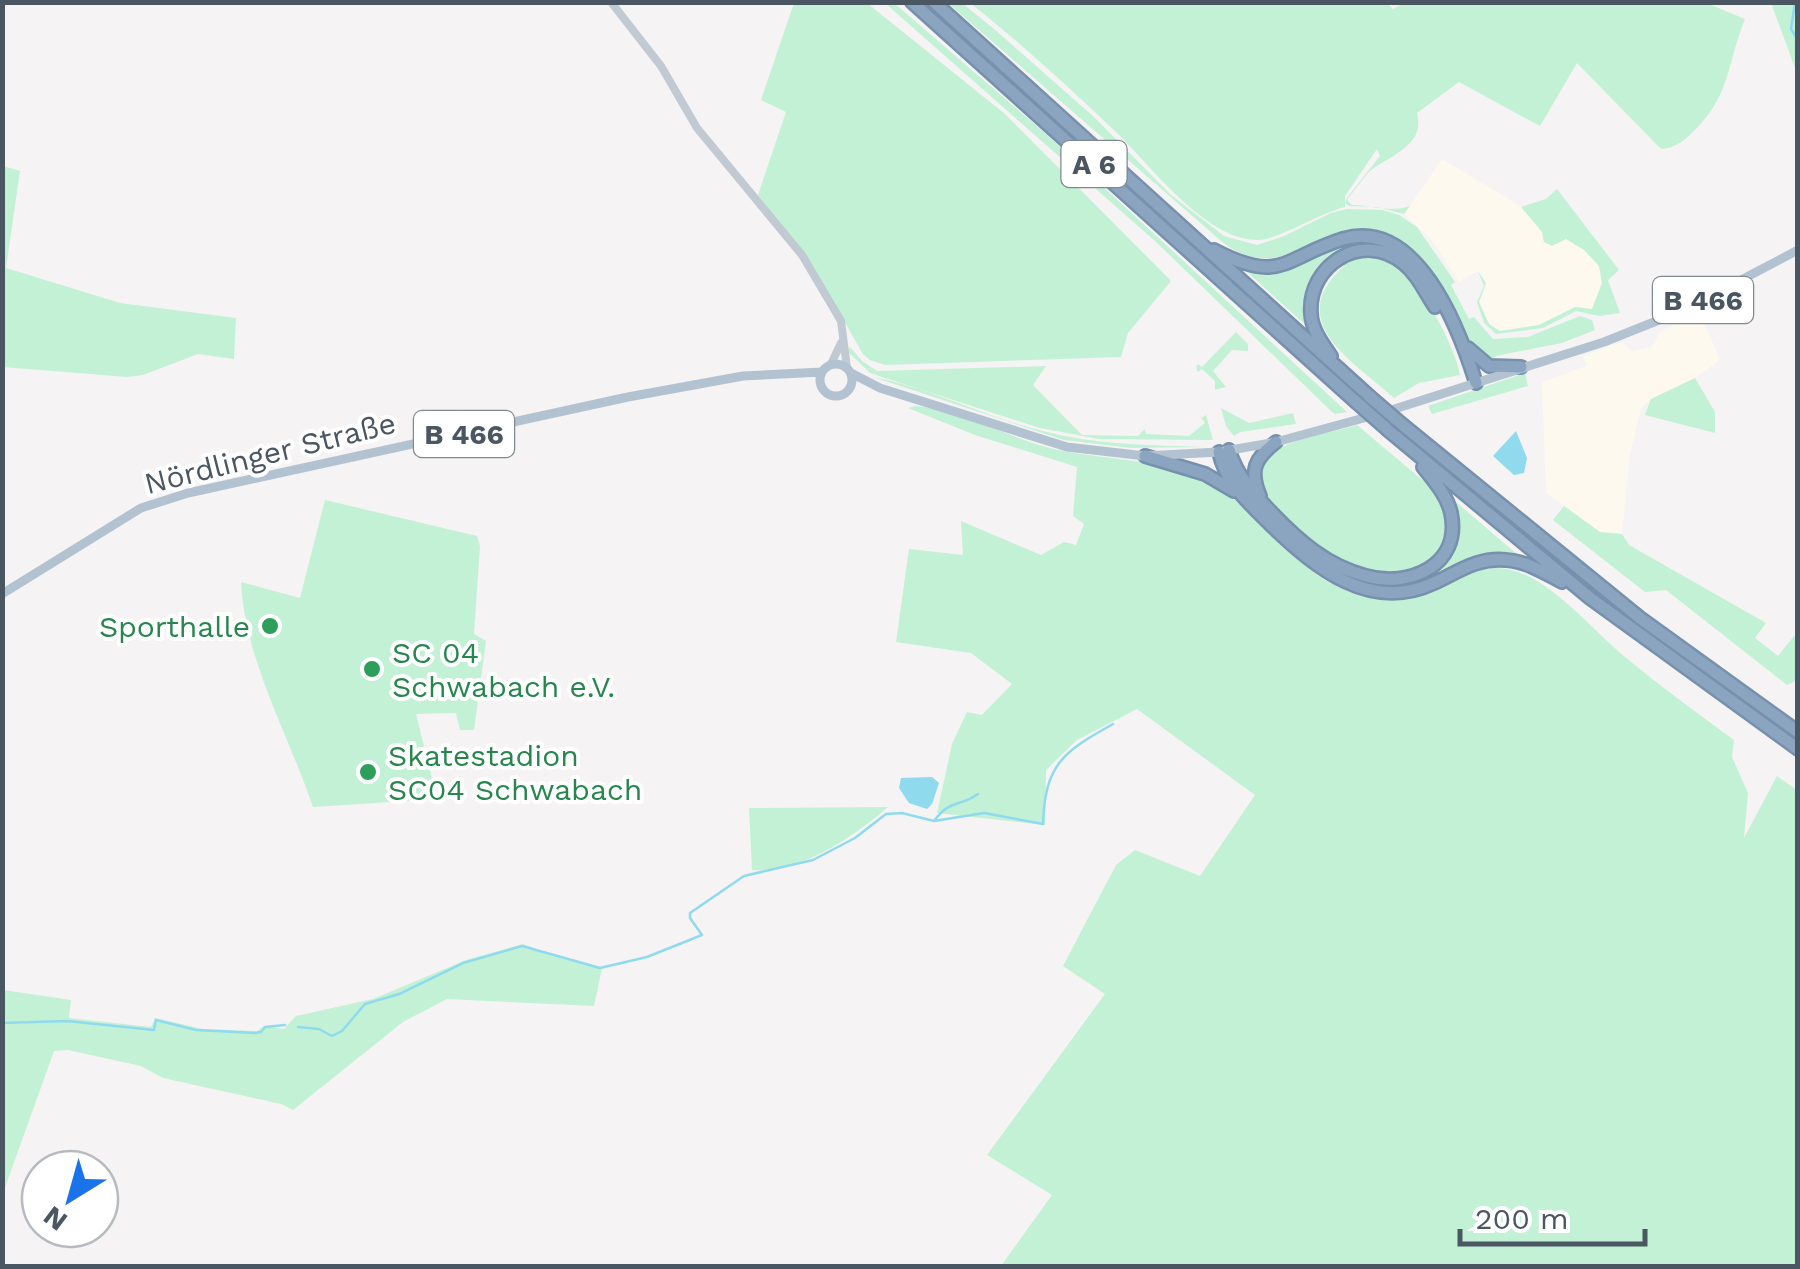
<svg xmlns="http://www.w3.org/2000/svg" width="1800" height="1269" font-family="'Work Sans',sans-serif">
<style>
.commercial{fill:#fdf9ef}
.green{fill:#c3f1d5}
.water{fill:#90daee}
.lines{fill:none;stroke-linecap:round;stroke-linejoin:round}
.stream{stroke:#90daee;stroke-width:2.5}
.motorway-casing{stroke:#7690ad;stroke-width:16}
.tertiary{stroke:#c1cad2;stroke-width:8}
.primary{stroke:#b3c2d1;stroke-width:9}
.motorway{stroke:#8ba5c1;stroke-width:11}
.motorway-bridge-casing{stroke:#7690ad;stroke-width:16;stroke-linecap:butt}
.motorway-bridge{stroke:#8ba5c1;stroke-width:11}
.leisure-dot{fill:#2e9e5b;stroke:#fff;stroke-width:4}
.labels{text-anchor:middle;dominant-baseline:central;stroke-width:8;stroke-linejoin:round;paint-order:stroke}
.shield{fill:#fff;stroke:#808990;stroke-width:2.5}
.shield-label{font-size:28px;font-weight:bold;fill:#4a5661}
.street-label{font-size:30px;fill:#4a5661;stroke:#fff}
.leisure-label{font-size:30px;fill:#27864d;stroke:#fff;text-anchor:start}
</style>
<rect width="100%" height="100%" fill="#f5f3f3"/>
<path class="commercial" d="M1442 159 1527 210 1542 232 1544 242 1566 239 1584 250 1599 266 1602 283 1592 309 1575 307 1539 325 1523 329 1500 331 1489 324 1479 302 1486 287 1478 271 1459 282 1431 239 1404 214Z
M1700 312 1720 360 1695 378 1651 399 1641 408 1630 455 1622 534 1600 532 1546 493 1542 382 1586 366 1583 356 1622 342 1632 351 1652 347 1661 331Z"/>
<path class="green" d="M1386 2 1393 9 1406 2H1704L1745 19C1727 63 1731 93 1696 129 1686 139 1676 148 1662 149L1658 146 1577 63 1540 126 1459 82 1417 113C1426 147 1388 155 1368 173 1361 181 1354 191 1347 200L1352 205C1370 205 1393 213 1410 206L1404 214 1377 207 1349 206 1345 203 1347 198 1380 156 1377 149 1345 196V207C1320 213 1277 240 1259 240 1205 241 1150 164 1114 130 1068 87 1020 42 970 3Z
M794 3H867L1005 114 1171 281 1128 333 1121 357 885 365 870 360 863 354 815 270 758 195 786 112 761 100Z
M885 3H894L1046 134 1347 412 1335 414 1331 411 1155 241Z
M948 3H962L994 29 1094 117 1171 195 1224 236 1257 245 1284 236 1331 213 1347 209 1383 210 1399 215 1417 227 1455 282 1451 285 1469 319 1474 317 1493 339 1528 337 1580 316 1592 320 1595 330 1562 343 1496 356 1489 362C1427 318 1438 197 1325 241L1323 239C1286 258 1256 270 1220 240Z
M1771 3H1797V73Z
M3 166 20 171 6 268 120 303 236 318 234 359 198 354 143 375 127 377 3 367Z
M1557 189 1619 270 1608 280 1620 313 1599 316 1576 311 1543 328 1496 334 1484 323 1477 302 1484 286 1478 271 1486 283 1479 302 1489 324 1500 331 1539 325 1575 307 1592 309 1602 283 1599 266 1584 250 1566 239 1552 246 1544 242 1542 232 1521 207 1546 199Z
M1362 241 1386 245 1430 289 1460 350 1429 293 1378 248 1323 268 1311 330 1244 269C1298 278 1313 249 1362 241Z
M1359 257C1372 257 1386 257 1397 265 1420 282 1456 347 1460 375L1419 383 1394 398C1353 361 1282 322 1344 266L1342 262Z
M1236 332 1248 344V351L1232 350 1213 371 1226 387 1215 390V381L1202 369 1198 372 1196 367 1198 364 1202 367Z
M850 347 862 361 877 371 1046 366 1033 385 1082 435 1138 436 1145 429 1146 434 1189 436 1205 423 1201 418 1206 415 1213 440 1099 439 1040 428 870 373 847 351Z
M1525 373 1528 386 1432 414 1428 406Z
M873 377C931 388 985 417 1043 431 1096 445 1150 445 1205 447L1131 448 1064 440Z
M1695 378 1715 412V433L1645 415 1651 399Z
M916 406C961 410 1003 435 1046 447 1099 461 1160 457 1209 481 1262 507 1289 568 1345 590 1384 606 1416 601 1453 582 1467 575 1481 568 1496 568 1544 568 1590 629 1625 657 1660 686 1697 713 1734 740L1732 757 1748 793 1744 838 1777 776 1797 790V1266H1001L1052 1195 987 1155 1105 994 1063 966 1116 865 1135 850 1200 876 1255 795 1137 709 1077 740 1046 770 1045 825 937 813 952 744 967 712 982 715 1012 684 971 653 896 642 909 549 963 555 961 521 1041 555 1064 542 1076 545 1084 524 1073 516 1077 467 975 435 908 408Z
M1221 408 1249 423 1293 413 1296 424 1240 432 1234 436 1226 426Z
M1357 425 1433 489C1447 509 1458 549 1431 564 1425 568 1415 569 1409 571 1403 573 1393 578 1387 578 1380 578 1371 573 1365 571 1324 559 1307 540 1279 510 1219 447 1312 438 1357 425Z
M1450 497 1518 555 1484 556 1409 590 1346 581 1287 534C1334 562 1407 623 1449 554Z
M325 500 477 536 480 546 474 634 486 641 474 730H460L456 713 416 714 437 799 313 807C288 733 245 660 241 582L300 598Z
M1564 506 1600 532 1622 534 1629 545 1766 623 1755 638 1778 656 1794 636 1797 638V680L1787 685 1666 590 1645 592 1553 520Z
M888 807C852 838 801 873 752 870L749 808Z
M523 944 563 959 602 968 594 1006 447 999 403 1022 293 1110 281 1104 163 1078 141 1066 68 1050 54 1051 3 1193V990L71 1000 69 1018 151 1027 155 1018 203 1029 257 1031 264 1026 284 1029 296 1016 373 999 466 960Z"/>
<path class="water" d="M1516 431 1527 458 1524 473 1514 475 1493 456Z
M932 777 939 783 932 804 927 809 909 803 899 788 901 778Z"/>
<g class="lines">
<path class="stream" d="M1795 2 1791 29 1798 40
M934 821 984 813 1043 824C1045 764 1063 752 1113 724
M2 1023 67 1021 154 1030 156 1020 196 1030 255 1033 261 1032 265 1027 285 1025
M298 1027 319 1029 332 1036 342 1031 365 1004 399 994 463 963 522 946 600 968 647 957 702 935 690 918V913L744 876 813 860 855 838 886 814 902 813 934 821C950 799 960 807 978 794"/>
<g class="motorway-casing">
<path id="motorway" d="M912 2 1355 401
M934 2 1369 396
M1214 250C1281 285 1283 258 1343 239 1417 217 1459 328 1476 383
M1468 348 1489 366 1521 367
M1331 356C1322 343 1312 330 1311 314 1307 265 1363 230 1403 263 1417 274 1425 292 1435 307
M1404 426 1640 618 1798 732
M1388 430 1590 598 1798 749
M1229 450C1237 476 1253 493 1272 513 1299 541 1327 566 1366 576 1408 588 1462 566 1451 513 1447 495 1434 481 1423 467
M1219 452C1226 484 1250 504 1272 526 1316 568 1370 613 1434 583 1458 572 1478 557 1506 560 1526 561 1545 573 1562 582
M1145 456 1205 474 1234 491
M1260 496C1249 470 1255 458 1276 442"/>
</g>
<path class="tertiary" d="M611 2 661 66 697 128 802 255 841 321 847 368
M831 364 841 343"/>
<path class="primary" d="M820 380a16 16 0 1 1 32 0a16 16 0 1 1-32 0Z
M851 373 880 388 1067 447 1145 456 1219 452 1276 442 1382 413 1604 342 1684 310 1798 250
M2 594 141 508 188 493 628 397 743 376 822 372"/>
<use href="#motorway" class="motorway"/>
<g class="motorway-bridge-casing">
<path id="motorway-bridge" d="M1369 396 1404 426
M1355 401 1388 430"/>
</g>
<use href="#motorway-bridge" class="motorway-bridge"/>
</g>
<g class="leisure-dot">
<circle cx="270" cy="626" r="10"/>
<circle cx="372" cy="669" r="10"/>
<circle cx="368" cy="772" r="10"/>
</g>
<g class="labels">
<g class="shield">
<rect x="1061.5" y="141" width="65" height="46" rx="8"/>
<rect x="1653" y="277" width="100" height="46" rx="8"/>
<rect x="414" y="411" width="100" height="46" rx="8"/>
</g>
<g class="shield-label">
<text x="1094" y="164">A 6</text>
<text x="1703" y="300">B 466</text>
<text x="464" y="434">B 466</text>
</g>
<g class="street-label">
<text transform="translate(270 453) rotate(-14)">Nördlinger Straße</text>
</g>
<g class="leisure-label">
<text x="250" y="626" text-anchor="end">Sporthalle</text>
<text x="392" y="652">SC 04<tspan x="392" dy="34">Schwabach e.V.</tspan></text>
<text x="388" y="755">Skatestadion<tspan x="388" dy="34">SC04 Schwabach</tspan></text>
</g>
</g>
<rect width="1800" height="1269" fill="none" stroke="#4a5661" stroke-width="10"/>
<g transform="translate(70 1199) rotate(217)"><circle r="48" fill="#ffffff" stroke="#b7bbc0" stroke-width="2.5"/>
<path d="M0-8L18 38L0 25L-18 38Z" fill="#1a73e8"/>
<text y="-15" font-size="28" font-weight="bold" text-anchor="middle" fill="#4a5661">N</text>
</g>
<path d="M1460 1229v15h185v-15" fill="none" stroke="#4a5661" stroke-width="5"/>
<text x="1475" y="1229" font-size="30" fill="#4a5661" stroke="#ffffff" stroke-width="8" paint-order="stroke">200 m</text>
</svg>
